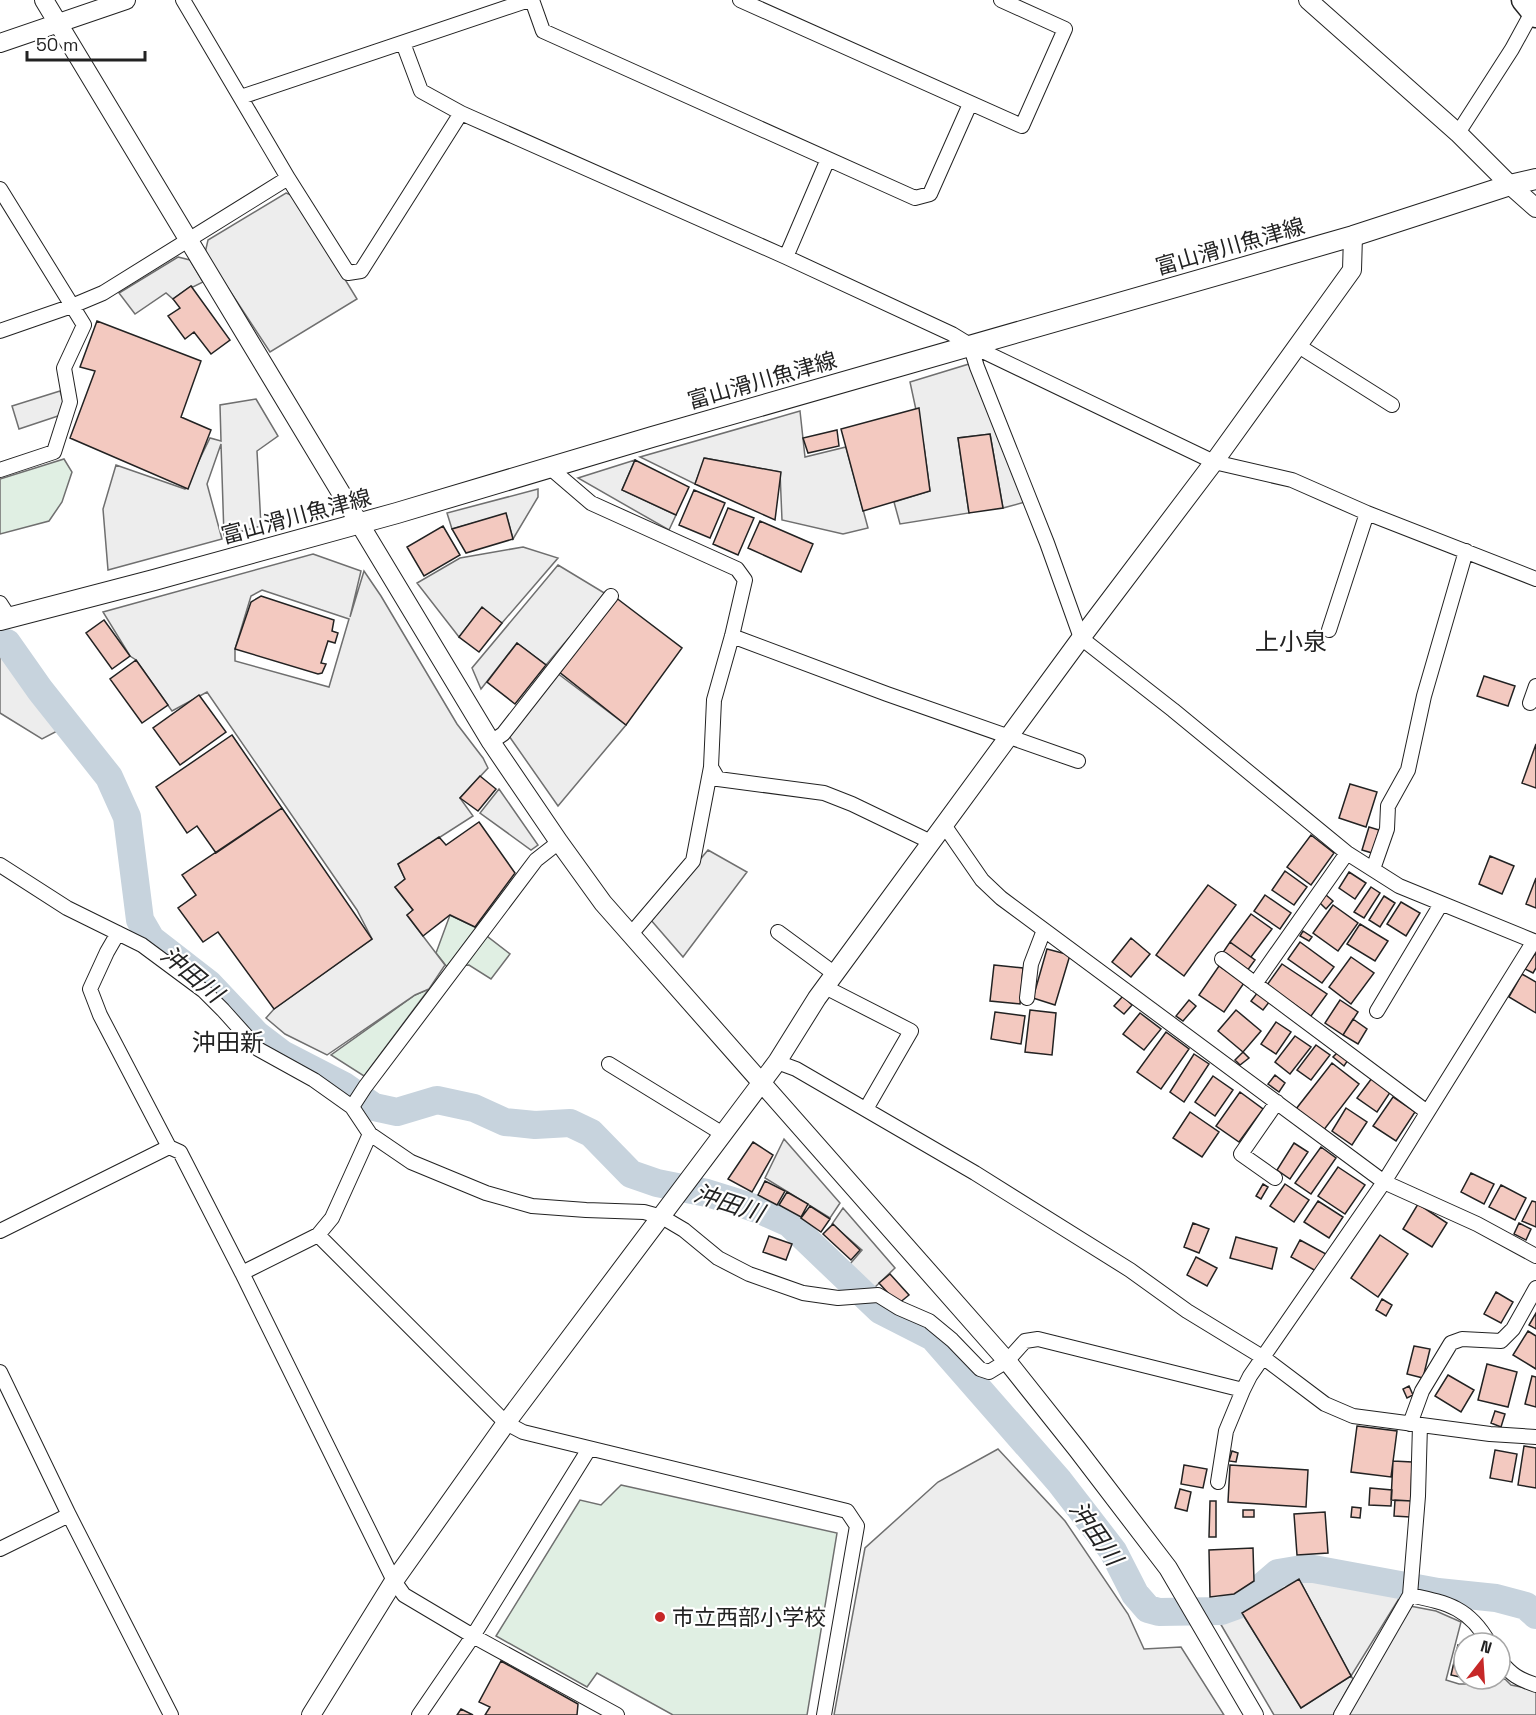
<svg xmlns="http://www.w3.org/2000/svg" width="1536" height="1715" font-family="'Space Grotesk','Noto Sans JP',sans-serif">
<style>
.green{fill:#e0efe3;stroke:#6f6f6f;stroke-width:1.5}
.parking{fill:#ededed;stroke:#6f6f6f;stroke-width:1.5;fill-rule:evenodd}
.lines{fill:none;stroke-linecap:round;stroke-linejoin:round}
.river{stroke:#c7d3dd;stroke-width:28}
.building{fill:#f3c9c0;stroke:#222;stroke-width:1.5}
.minor-casing{stroke:#222;stroke-width:16}
.tertiary-casing{stroke:#222;stroke-width:20}
.secondary-casing{stroke:#222;stroke-width:22}
.primary-casing{stroke:#222;stroke-width:25}
.minor{stroke:#fff;stroke-width:14}
.tertiary{stroke:#fff;stroke-width:18}
.secondary{stroke:#fff;stroke-width:20}
.primary{stroke:#fff;stroke-width:22}
.poi-dot{fill:#c62828;stroke:#fff;stroke-width:2}
.labels{text-anchor:middle;dominant-baseline:central;stroke-width:4.5;stroke-linejoin:round;paint-order:stroke}
.street-label{font-size:22px;fill:#222;stroke:#fff}
.poi-label{font-size:22px;fill:#222;stroke:#fff;text-anchor:start}
.neighbourhood-label{font-size:24px;fill:#222;stroke:#fff}
.water-label{font-size:24px;font-style:italic;fill:#222;stroke:#fff}
</style>
<rect width="100%" height="100%" fill="#fff"/>
<path class="green" d="M64 459 72 472 62 502 49 521 0 534V479Z
M450 915 475 927 510 954 491 979 469 965 447 967 436 953Z
M429 989 364 1076 331 1055 415 995Z
M621 1485 837 1533 807 1715H673L597 1673 587 1687 496 1636 580 1500 601 1505Z"/>
<path class="parking" d="M286 193 294 196 357 299 270 352 205 253 208 240Z
M178 257 190 260 203 282 193 287 191 286 173 299 166 293 135 314 119 293Z
M969 364 1025 502 1003 508 990 434 958 438 969 513 900 524 894 502 930 491 924 447 910 382Z
M60 391 67 413 19 429 12 406Z
M256 399 278 436 257 451 261 526 224 536 221 444 207 484 222 539 108 570 103 509 116 465 185 489 210 438 221 441 220 405Z
M800 411 805 457 846 447 868 528 843 534 782 520 780 472 705 458 695 484 640 457Z
M635 460 622 490 676 515 669 530 578 478Z
M538 489V497L513 539 506 514 452 529 447 513Z
M523 547 558 558 502 623 482 608 459 637 417 583 460 558Z
M313 554 361 571 350 617 364 571 381 596 457 724 483 758 488 768 460 798 473 816 398 864 405 879 395 887 413 910 407 915 445 965 429 989 415 995 327 1055 285 1034 266 1018 274 1009 372 939 357 910 207 692 172 711 136 660 130 656 103 612ZM262 590 349 619 329 687 235 661V649L251 596Z
M558 565 606 594 546 665 517 643 481 689 472 668Z
M0 643 63 728 42 739 0 713Z
M557 673 626 725 558 806 509 736Z
M499 789 538 845 531 850 480 813Z
M708 850 747 872 683 957 650 919Z
M784 1139 840 1203 830 1218 765 1178Z
M843 1208 895 1268 872 1290 850 1264 862 1250 832 1224Z
M998 1449 1065 1521 1128 1614 1144 1649 1181 1647 1224 1715H834L865 1548 938 1482Z
M1299 1579 1346 1586 1400 1597 1351 1676 1353 1679 1333 1715H1274L1220 1623 1242 1613 1301 1708 1351 1676Z
M1410 1606 1436 1611 1461 1622 1446 1680 1459 1684H1481L1505 1679 1511 1685 1536 1690V1715H1347Z"/>
<g class="lines">
<path class="river" d="M7 643 40 690 109 777 127 817 140 920 151 939 209 984 257 1035 282 1054 344 1086 374 1107 397 1112 437 1100 474 1108 505 1122 535 1125 570 1123 591 1133 631 1174 657 1183 707 1193 736 1202 760 1210 789 1223 880 1310 933 1337 1059 1481 1113 1551 1135 1594 1148 1609 1159 1612 1221 1611 1243 1603 1278 1573 1308 1568 1438 1592 1496 1598 1526 1606 1536 1615"/>
</g>
<path class="building" d="M191 286 230 340 211 354 194 332 185 339 168 316 180 308 173 299Z
M97 321 201 361 181 417 211 430 188 489 70 438 95 371 80 367Z
M919 408 930 491 863 511 841 429Z
M837 430 839 446 808 453 803 438Z
M990 434 1003 508 969 513 958 438Z
M704 458 781 472 775 520 695 484Z
M635 460 689 487 676 515 622 490Z
M694 490 725 503 710 538 679 525Z
M728 508 754 518 738 555 713 544Z
M506 513 513 539 466 553 452 529Z
M760 521 813 544 801 572 748 548Z
M443 526 460 555 424 576 407 547Z
M261 596 334 620 332 631 338 633 335 643 328 641 321 663 326 664 322 673 318 674 235 649 251 602Z
M615 597 682 648 626 725 558 671Z
M482 607 502 623 479 652 459 637Z
M104 620 130 656 112 669 86 633Z
M517 643 546 665 515 704 487 682Z
M136 660 168 705 142 723 110 679Z
M1484 676 1515 686 1508 706 1477 696Z
M199 695 226 732 180 765 153 728Z
M232 735 282 808 216 853 197 826 187 833 156 787Z
M1536 744V788L1522 783Z
M480 776 496 789 478 811 460 798Z
M1350 784 1377 792 1366 827 1339 818Z
M282 808 372 939 274 1009 218 932 203 942 178 908 196 895 182 875Z
M479 822 515 873 475 927 450 915 423 936 407 915 413 910 395 887 405 879 398 864 439 837 446 845Z
M1369 827 1379 830 1372 853 1362 850Z
M1311 835 1334 853 1311 885 1287 867Z
M1490 856 1514 866 1502 894 1479 884Z
M1285 871 1307 887 1294 905 1272 890Z
M1349 872 1366 883 1355 899 1339 888Z
M1536 878V908L1526 904Z
M1208 885 1236 905 1184 976 1156 955Z
M1371 887 1380 893 1364 918 1354 912Z
M1265 895 1291 913 1280 929 1254 911Z
M1326 895 1333 901 1326 909 1319 902Z
M1384 896 1395 903 1380 927 1369 920Z
M1401 902 1420 913 1406 936 1387 924Z
M1333 905 1358 923 1338 951 1313 933Z
M1251 914 1272 929 1251 957 1230 942Z
M1360 924 1388 941 1375 961 1347 944Z
M1303 931 1312 937 1309 941 1300 936Z
M1131 938 1150 954 1131 977 1112 962Z
M1230 942 1255 960 1247 971 1222 954Z
M1300 942 1334 967 1322 983 1288 959Z
M1047 949 1070 955 1055 1005 1033 998Z
M1536 952V968L1533 973 1525 969Z
M1351 957 1374 973 1351 1004 1329 987Z
M1282 964 1327 994 1311 1016 1267 985Z
M994 965 1023 968 1020 1004 990 1001Z
M1219 966 1244 983 1224 1012 1199 995Z
M1522 974 1536 982V1013L1509 997Z
M1258 992 1270 1001 1263 1010 1251 1001Z
M1123 996 1132 1005 1124 1014 1114 1006Z
M1189 1000 1196 1006 1183 1021 1176 1016Z
M1340 1000 1358 1012 1343 1035 1325 1023Z
M1030 1010 1056 1013 1052 1055 1025 1052Z
M1236 1010 1261 1031 1243 1052 1218 1031Z
M995 1012 1025 1016 1021 1044 991 1039Z
M1140 1013 1161 1029 1144 1050 1123 1034Z
M1353 1019 1367 1029 1358 1044 1343 1035Z
M1276 1022 1291 1032 1276 1054 1261 1044Z
M1166 1032 1189 1049 1161 1089 1137 1072Z
M1295 1036 1311 1047 1290 1074 1275 1062Z
M1316 1045 1330 1055 1311 1080 1297 1070Z
M1243 1052 1249 1058 1240 1065 1235 1060Z
M1338 1052 1348 1060 1344 1066 1333 1057Z
M1194 1054 1209 1064 1184 1102 1170 1092Z
M1332 1063 1359 1084 1323 1131 1296 1109Z
M1275 1075 1285 1083 1279 1092 1268 1084Z
M1213 1076 1233 1090 1215 1116 1195 1102Z
M1372 1078 1391 1091 1377 1112 1357 1098Z
M1240 1092 1263 1109 1239 1142 1216 1126Z
M1393 1097 1415 1112 1396 1141 1373 1126Z
M1346 1108 1367 1122 1352 1145 1332 1131Z
M1190 1112 1219 1132 1202 1157 1173 1138Z
M753 1142 773 1155 752 1192 728 1179Z
M1294 1143 1308 1152 1290 1179 1277 1170Z
M1321 1147 1336 1158 1311 1194 1295 1183Z
M1338 1167 1365 1185 1345 1214 1318 1196Z
M1471 1173 1494 1184 1484 1204 1461 1192Z
M765 1181 785 1191 777 1205 758 1195Z
M1263 1184 1268 1187 1261 1199 1256 1196Z
M1285 1184 1309 1200 1294 1222 1270 1206Z
M1501 1185 1526 1198 1515 1220 1489 1207Z
M787 1192 808 1204 801 1217 779 1205Z
M1318 1201 1343 1217 1329 1238 1304 1222Z
M1532 1201 1536 1202V1227L1522 1221Z
M1418 1204 1447 1223 1432 1247 1403 1229Z
M810 1206 830 1219 821 1232 801 1218Z
M1193 1223 1209 1229 1199 1253 1184 1247Z
M1519 1223 1531 1229 1526 1240 1514 1234Z
M833 1224 860 1250 851 1260 823 1234Z
M1380 1235 1408 1254 1378 1297 1351 1278Z
M769 1236 792 1244 786 1260 763 1252Z
M1236 1237 1277 1248 1272 1269 1230 1258Z
M1300 1240 1326 1254 1316 1271 1291 1257Z
M1196 1257 1217 1268 1207 1286 1187 1275Z
M890 1274 909 1295 898 1304 879 1283Z
M1496 1292 1513 1302 1501 1323 1484 1314Z
M1382 1299 1392 1305 1386 1316 1376 1310Z
M1536 1313V1329L1529 1325Z
M1528 1331 1536 1336V1369L1513 1355Z
M1414 1346 1430 1349 1423 1378 1407 1374Z
M1487 1364 1517 1372 1508 1407 1478 1400Z
M1448 1375 1474 1390 1461 1412 1435 1396Z
M1532 1376 1536 1377V1407L1525 1404Z
M1409 1386 1413 1395 1407 1398 1403 1389Z
M1495 1411 1505 1414 1501 1427 1491 1423Z
M1357 1426 1397 1431 1391 1477 1351 1472Z
M1524 1446 1536 1448V1488L1518 1485Z
M1495 1450 1517 1454 1512 1482 1490 1478Z
M1232 1451 1238 1453 1236 1462 1229 1461Z
M1393 1461 1412 1462 1411 1501 1391 1500Z
M1184 1465 1207 1469 1203 1488 1181 1484Z
M1230 1465 1308 1470 1306 1507 1228 1502Z
M1370 1488 1392 1490 1391 1506 1369 1505Z
M1180 1489 1191 1492 1187 1511 1175 1508Z
M1395 1500 1411 1501 1410 1517 1394 1516Z
M1210 1501H1216V1537H1209Z
M1352 1507 1361 1508 1360 1518 1351 1517Z
M1243 1510H1254V1517H1243Z
M1325 1512 1328 1553 1297 1555 1294 1514Z
M1253 1548 1254 1581 1234 1594 1210 1597 1209 1550Z
M1299 1579 1351 1676 1301 1708 1242 1613Z
M1458 1645 1464 1647V1678L1451 1675Z
M501 1661 578 1704 577 1715H485L490 1707 479 1702Z
M461 1709 473 1715H457Z"/>
<g class="lines">
<g class="minor-casing">
<path id="minor" d="M183 0 288 178 348 273 361 271 461 113
M532 0 543 31 915 198 930 194 970 104
M740 0 1022 126 1065 29 1001 0
M403 43 421 91 461 113 786 257 952 334 970 345 1214 462 1292 480 1367 513 1536 579
M241 97 529 0
M1458 133 1512 49 1535 7
M0 189 84 325 64 368 70 402 54 452 0 470
M786 257 828 159
M0 331 72 306 103 293 288 178
M970 345 977 367 1047 543 1081 638 1173 710 1347 853 1399 886 1536 942
M1297 345 1392 405
M549 467 591 503 737 569 745 580 732 636 714 700 711 767 718 779 824 793 852 804 931 842
M0 603 9 617
M1329 630 1367 513
M732 636 887 694 1078 761
M1530 703 1536 686
M491 742 503 734 611 596
M944 825 982 880 1001 898 1384 1182 1477 1224 1536 1256
M0 865 67 908 142 945 204 991 223 1010 258 1049 314 1080 352 1107 370 1134 411 1162 486 1193 532 1206 586 1210 644 1212 662 1217 684 1230 718 1258 749 1274 803 1293 838 1298 878 1295 899 1308 929 1321 952 1340 980 1369 989 1372 1007 1361 1025 1341 1038 1339 1243 1390 1250 1376 1384 1182 1534 941
M1373 869 1387 829 1388 806 1408 770 1424 696 1466 551
M778 932 835 974
M118 933 107 952 90 989 100 1015 169 1147 180 1152 242 1273 318 1235 332 1218 370 1134
M631 934 693 861 711 767
M1222 959 1427 1112
M1255 984 1347 853
M825 987 911 1031 866 1109
M1027 998 1031 964 1044 930
M1377 1011 1441 904
M777 1062 796 1069 975 1173 1130 1270 1187 1311 1264 1358 1325 1404 1353 1416 1490 1434 1536 1437
M609 1064 723 1134
M352 1107 365 1087 536 860 559 842
M1275 1178 1241 1154 1277 1102
M0 1231 169 1147
M318 1235 506 1423 523 1432 847 1511 857 1526 824 1715
M242 1273 394 1581 404 1595 473 1636 617 1715
M0 1372 69 1515 0 1549
M1410 1424 1422 1391 1451 1343 1462 1339 1501 1341 1513 1329 1536 1288
M1218 1482 1226 1431 1243 1390
M69 1515 171 1715
M1410 1595C1447 1603 1469 1607 1489 1643
M1500 1661C1512 1675 1518 1679 1536 1685
M419 1715 473 1636 589 1449
M1341 1715 1410 1595 1418 1496 1420 1425"/>
</g>
<g class="tertiary-casing">
<path id="tertiary" d="M44 0 491 742 559 842 603 903 1007 1361 1077 1449 1168 1568 1254 1715
M1308 0 1458 133 1510 185 1536 208
M0 43 126 0
M311 1715 394 1581 506 1423 777 1062 817 998 1081 638 1214 462 1352 270 1353 236"/>
</g>
<g class="secondary-casing">
<path id="secondary" d="M0 620 154 580 397 513 652 437 1353 236 1510 185 1536 179"/>
</g>
<g class="primary-casing">
<path id="primary" d="M1523 0 1536 16"/>
</g>
<use href="#minor" class="minor"/>
<use href="#tertiary" class="tertiary"/>
<use href="#secondary" class="secondary"/>
<use href="#primary" class="primary"/>
</g>
<circle class="poi-dot" cx="660" cy="1617" r="6"/>
<g class="labels">
<g class="street-label">
<text transform="translate(1230 246) rotate(-16)">富山滑川魚津線</text>
<text transform="translate(762 380) rotate(-16)">富山滑川魚津線</text>
<text transform="translate(296 516) rotate(-15)">富山滑川魚津線</text>
</g>
<g class="poi-label">
<text x="672" y="1617">市立西部小学校</text>
</g>
<g class="neighbourhood-label">
<text x="1291" y="641">上小泉</text>
<text x="228" y="1042">沖田新</text>
</g>
<g class="water-label">
<text transform="translate(192 974) rotate(40)">沖田川</text>
<text transform="translate(729 1203) rotate(18)">沖田川</text>
<text transform="translate(1096 1533) rotate(55)">沖田川</text>
</g>
</g>
<g transform="translate(1482 1661) rotate(17)"><circle r="28" fill="#ffffff" stroke="#a7a7a7" stroke-width="1.5"/>
<path d="M0-4.5L10 22L0 15L-10 22Z" fill="#c62828"/>
<text y="-9" font-size="16" font-weight="bold" text-anchor="middle" fill="#222222">N</text>
</g>
<path d="M27 51v9h118v-9" fill="none" stroke="#222222" stroke-width="3"/>
<text x="36" y="51" font-size="18" fill="#222222" stroke="#ffffff" stroke-width="4.5" paint-order="stroke">50 m</text>
</svg>
